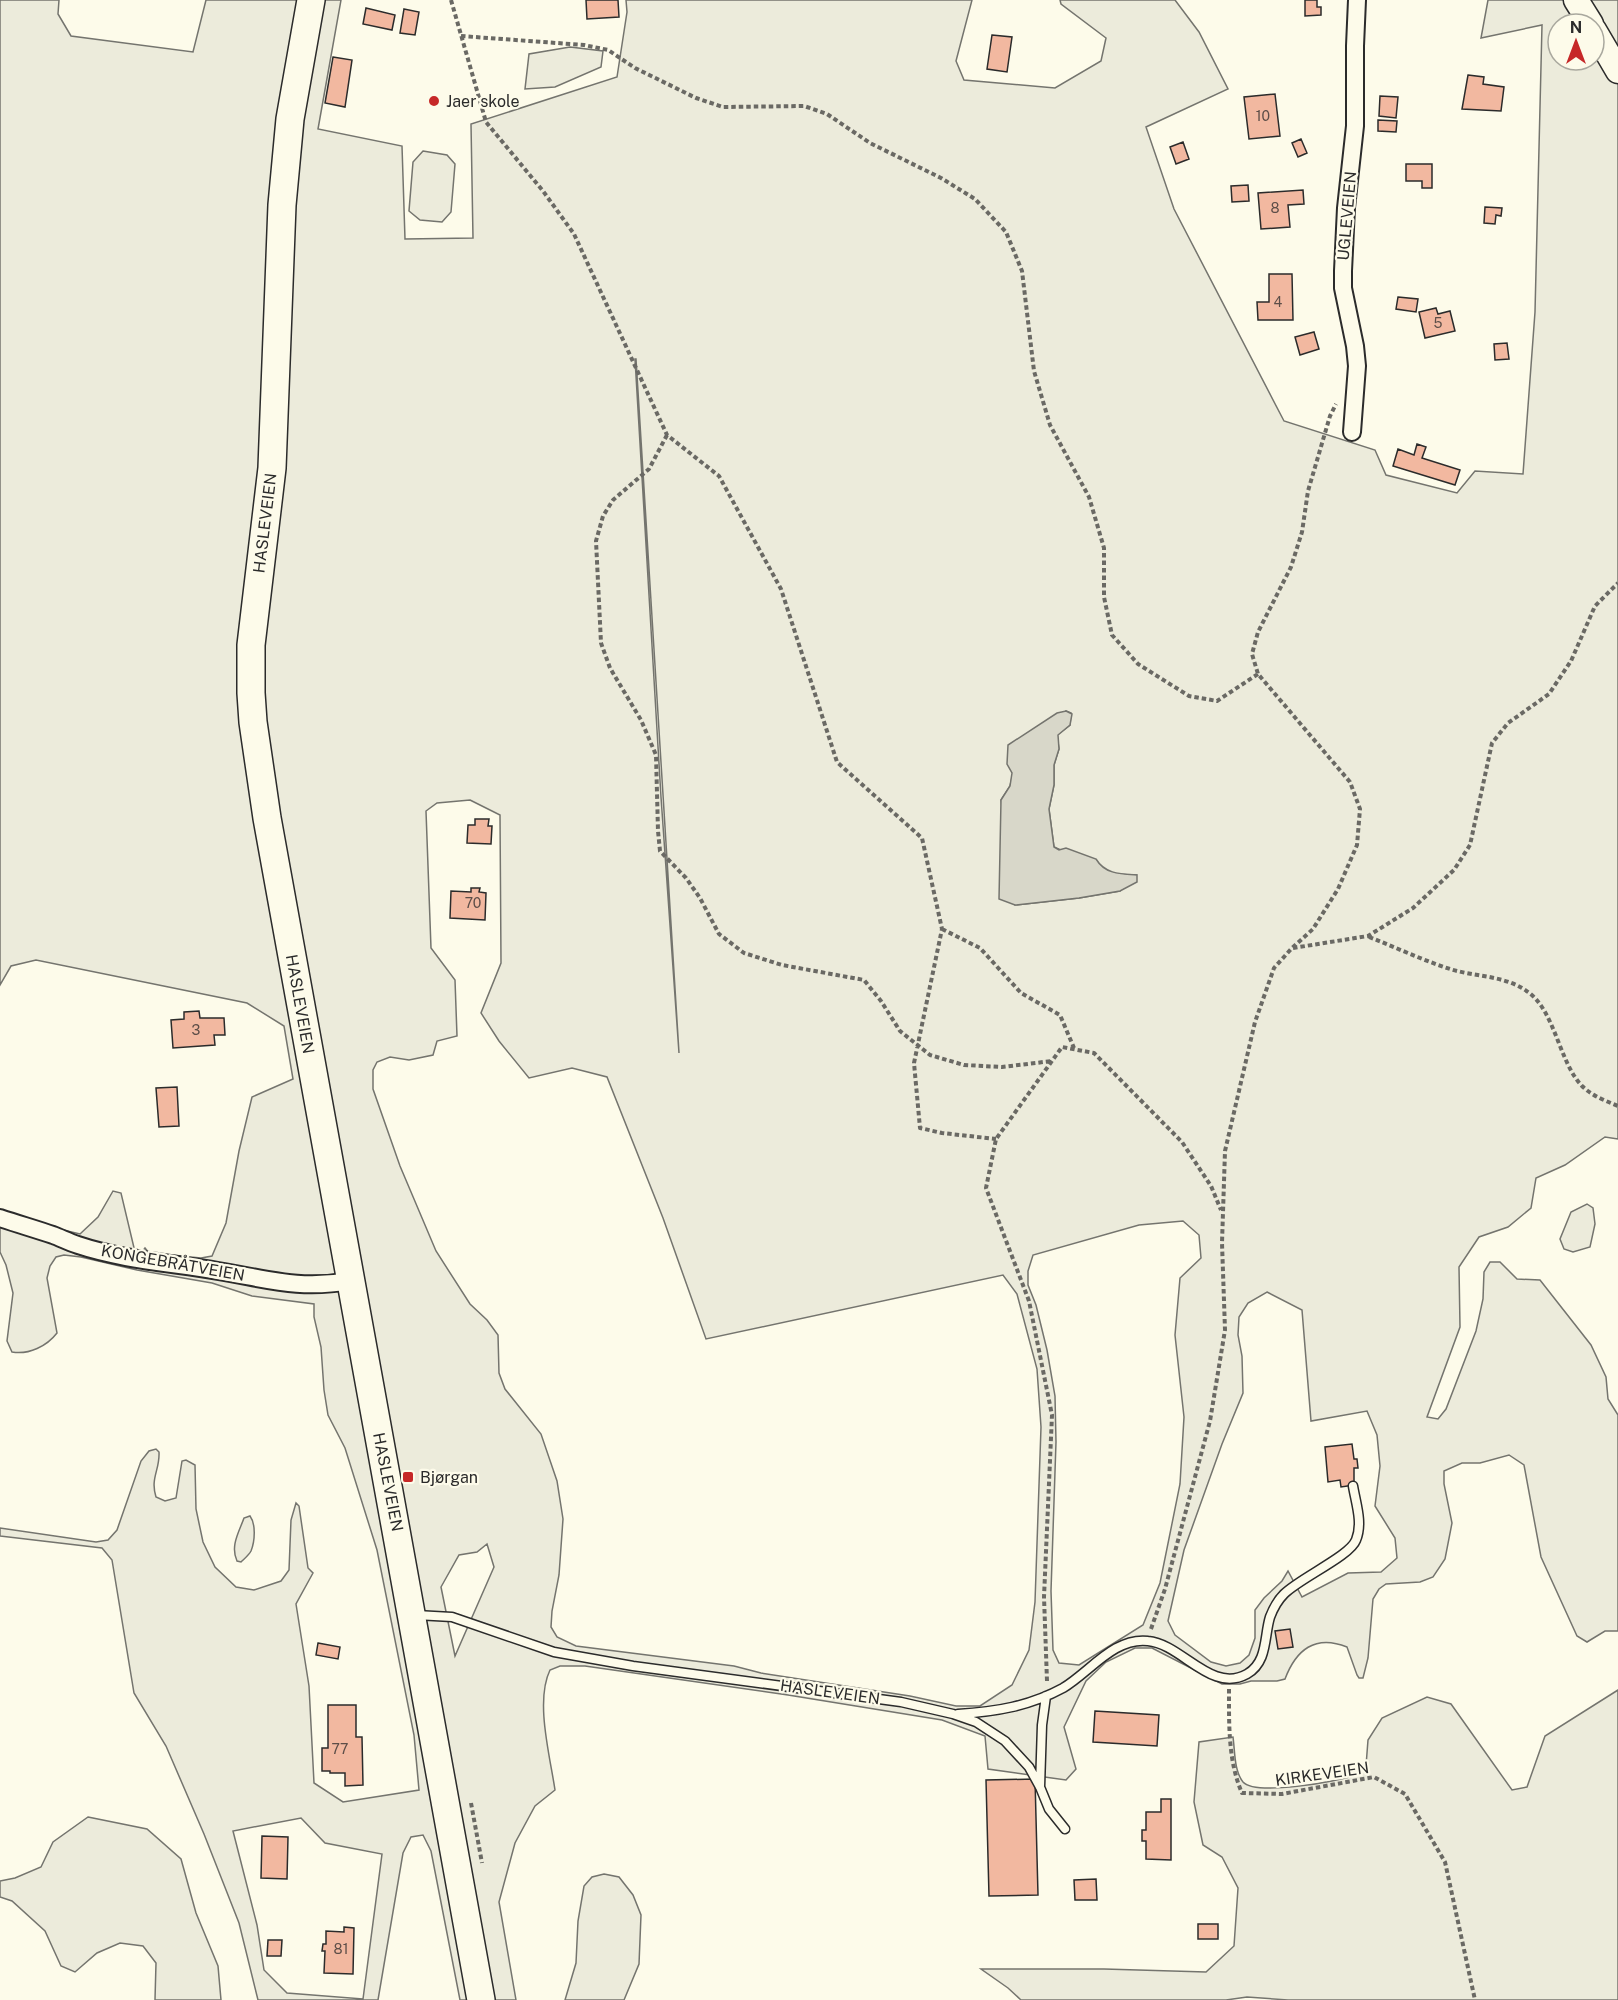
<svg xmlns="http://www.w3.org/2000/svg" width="1618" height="2000" font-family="'Public Sans',sans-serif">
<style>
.green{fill:#ecebdb;stroke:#74746e;stroke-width:1.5;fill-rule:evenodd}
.water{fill:#d8d7c9;stroke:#74746e;stroke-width:1.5}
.building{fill:#f2b8a0;stroke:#2b2b2b;stroke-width:1.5}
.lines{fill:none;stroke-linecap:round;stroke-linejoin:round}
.lane-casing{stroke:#2b2b2b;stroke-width:11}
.street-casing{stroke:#2b2b2b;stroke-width:20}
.secondary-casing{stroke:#2b2b2b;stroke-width:27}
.primary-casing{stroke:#2b2b2b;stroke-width:30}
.path{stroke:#6a6964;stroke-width:4;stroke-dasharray:4.5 3;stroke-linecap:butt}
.lane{stroke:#fdfbea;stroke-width:8}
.street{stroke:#fdfbea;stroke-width:16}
.secondary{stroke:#fdfbea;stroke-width:24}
.primary{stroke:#fdfbea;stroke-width:27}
.poi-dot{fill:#c62828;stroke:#fdfbea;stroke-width:2}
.labels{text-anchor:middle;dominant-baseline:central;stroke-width:4.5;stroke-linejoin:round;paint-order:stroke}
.number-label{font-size:14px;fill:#5d4e48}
.poi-label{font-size:16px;fill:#2b2b2b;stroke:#fdfbea;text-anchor:start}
.street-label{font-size:16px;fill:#2b2b2b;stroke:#fdfbea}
</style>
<rect width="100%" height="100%" fill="#fdfbea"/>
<path class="green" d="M0 0H59L58 14 71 36 193 52 206 0H341L318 129 402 146 405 239 473 238 471 124 617 77 627 12 626 0H972L956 61 964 80 1055 88 1101 61 1106 38 1061 4 1060 0H1175L1199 32 1228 89 1146 127 1174 209 1284 421 1375 450 1386 475 1457 493 1475 471 1523 474 1535 312 1542 25 1481 38 1488 0H1618V1139L1605 1137 1565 1165 1536 1178 1531 1208 1508 1227 1479 1237 1459 1267 1460 1327 1427 1417 1438 1419 1446 1409 1476 1331 1483 1299 1484 1272 1490 1262H1500L1517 1279 1540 1280 1591 1345 1606 1377 1608 1399 1618 1415V1631H1605L1587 1642 1577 1636 1541 1557 1524 1465 1509 1455 1480 1463H1462L1444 1471V1484L1452 1523 1445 1559 1433 1577 1420 1582 1386 1584 1379 1589 1373 1599 1368 1658 1363 1678H1359L1357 1675 1347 1647C1315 1634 1296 1650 1285 1679L1277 1681H1251L1240 1684H1222L1152 1648H1135L1106 1662 1086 1681 1064 1727 1076 1769 1066 1780 988 1769 985 1736 942 1720 788 1695 585 1666H560L550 1670C535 1701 550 1756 555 1790L535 1806 515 1843 499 1902 516 2000H460L431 1851 423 1835 411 1837 403 1853 378 2000H258L239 1923 204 1834 166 1746 134 1693 112 1560 102 1548 0 1536V1528L96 1542 108 1540 117 1530 141 1461 149 1451 156 1449 159 1452C160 1470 150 1478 156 1497L165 1501 176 1498 182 1461 186 1460 195 1465 196 1509 203 1542 215 1567 236 1587 254 1590 281 1581 289 1570 291 1520 296 1503 299 1506 308 1568 313 1573 296 1604 309 1686 314 1783 343 1802 419 1790 414 1735 377 1550 345 1448 328 1415 324 1390 321 1347 314 1317V1304L252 1296 212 1283 137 1270 81 1257 64 1255 56 1257 50 1266 47 1278 57 1333C47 1346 29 1355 12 1352L7 1341 13 1293 6 1265 0 1252V1211L42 1225 80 1234 98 1217 113 1191 121 1193 135 1252H142L145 1248 149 1253 201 1258 212 1256 226 1223 239 1151 252 1097 293 1079 284 1026 247 1003 36 960 11 966 0 985ZM1558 24H1594V60H1558ZM635 359H636L679 1053 661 797ZM1066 711 1071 713 1070 725 1057 735 1059 749 1054 765V785L1049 809 1054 847 1115 874 1136 875 1120 891 1079 898 1015 905 1001 800 1010 786 1013 773ZM470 800 500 815 501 963 481 1013 499 1041 529 1078 572 1068 607 1077 663 1218 706 1339 1003 1275 1017 1294 1037 1369 1041 1427 1035 1602 1029 1650 1012 1685 980 1706H956L910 1696 761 1673 734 1666 576 1646 557 1637 551 1627 552 1611 559 1575 563 1519 557 1481 541 1434 505 1389 499 1373 498 1335 487 1320 470 1304 436 1251 400 1166 373 1089V1070L377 1062 390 1057 409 1060 433 1055 437 1041 457 1036 455 980 431 948 426 811 437 803ZM1183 1221 1199 1235 1201 1258 1180 1278 1175 1335 1184 1417 1180 1484 1160 1583 1143 1625 1079 1665 1059 1663 1053 1650 1051 1591 1056 1442 1055 1396 1047 1350 1036 1305 1028 1285V1271L1033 1255 1139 1225ZM1267 1292 1302 1310 1311 1421 1367 1411 1377 1435 1380 1466 1375 1506 1395 1538 1397 1558 1381 1572 1348 1573 1302 1597 1288 1571 1282 1581 1264 1598 1255 1610V1638L1249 1655 1240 1663 1226 1666 1211 1662 1175 1635 1168 1621 1184 1550 1222 1444 1243 1393 1242 1356 1238 1335 1239 1317 1248 1303ZM487 1544 494 1567 455 1656 441 1587 459 1555 477 1552ZM301 1818 325 1843 382 1854 363 1999 287 1993 264 1970 257 1925 233 1831Z
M570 47 603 51 601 67 555 87 525 89 529 54Z
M423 151 447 155 455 164 451 212 442 222 420 220 409 211 413 162Z
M1587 1204 1593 1208 1595 1224 1590 1247 1573 1252 1564 1249 1560 1239 1571 1212Z
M250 1516C256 1524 255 1541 251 1551 249 1555 244 1559 241 1562L237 1561C230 1546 239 1532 244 1518Z
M1618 1690V2000H1288L1247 1997 1226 2000H1021L1008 1988 981 1969H1104L1206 1972 1234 1946 1238 1888 1222 1857 1203 1845 1194 1802 1199 1742 1233 1737C1235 1751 1234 1771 1243 1782 1255 1796 1338 1782 1355 1775 1359 1773 1363 1769 1366 1766L1368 1740 1382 1718 1427 1697 1451 1704 1512 1790 1527 1787 1545 1736Z
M88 1817 147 1829 181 1859 196 1913 218 1966 221 2000H155L156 1963 143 1946 120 1943 97 1953 75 1972 61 1966 45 1931 12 1901 0 1897V1881L15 1878 41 1867 53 1842Z
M604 1874 619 1877 633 1895 641 1915 639 1964 624 2000H565L576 1963 578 1921 584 1886 592 1877Z"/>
<path class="water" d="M1066 711 1072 714 1070 725 1058 735 1059 749 1054 765V785L1049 809 1054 847 1059 850 1066 848 1096 859C1105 874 1120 874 1137 875V882L1120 891 1079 898 1015 905 999 899 1001 800 1010 786 1012 773 1007 764 1008 745 1057 713Z"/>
<path class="building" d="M586 0H618L619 17 587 19Z
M1305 0H1317V7H1321V15L1305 16Z
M366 8 395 15 392 30 363 24Z
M404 9 419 12 415 35 400 33Z
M992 35 1012 37 1007 72 987 69Z
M333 57 352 60 345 107 325 103Z
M1468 75 1484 77 1483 84 1504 87 1501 111 1462 109Z
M1275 94 1280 136 1249 139 1244 97Z
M1380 96 1398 97 1396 118 1379 116Z
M1378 120 1397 121 1396 132 1378 131Z
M1301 139 1307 153 1298 157 1292 143Z
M1183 142 1189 159 1176 164 1170 147Z
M1406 164H1432V188H1422V181H1406Z
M1248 185 1249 201 1232 202 1231 186Z
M1303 190 1304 204 1288 205 1290 227 1261 229 1258 193Z
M1485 207 1502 208 1501 216 1496 215 1495 224 1484 223Z
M1269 274H1292L1293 320H1258L1257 302H1269Z
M1398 297 1418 299 1416 312 1396 309Z
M1436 308 1438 314 1450 311 1455 331 1425 338 1419 312Z
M1314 332 1319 349 1300 355 1295 337Z
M1507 343 1509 359 1495 360 1494 344Z
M1417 444 1426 447 1422 458 1460 470 1455 485 1393 466 1398 449 1414 455Z
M475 819H489L488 826H492L491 844 467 843 468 825H475Z
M471 888H480L479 892 486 893 485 920 450 918 451 891 471 892Z
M199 1011 200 1018H224L225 1035H214L215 1045 173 1048 171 1020 184 1019V1012Z
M177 1087 179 1126 159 1127 156 1088Z
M1352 1444 1354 1459H1357L1358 1468H1354V1485L1341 1487 1340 1480 1328 1482 1325 1447Z
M1290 1629 1293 1647 1278 1649 1275 1631Z
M318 1643 340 1647 338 1659 316 1655Z
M328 1705H356V1737H362L363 1785 345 1786V1773H330V1771H322V1748H328Z
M1095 1711 1159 1715 1157 1746 1093 1742Z
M1035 1779 1038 1895 989 1896 986 1780Z
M1161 1799H1171V1860L1146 1859V1841H1142V1830H1146V1812H1161Z
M262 1836 288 1837 287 1879 261 1878Z
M1096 1879 1097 1900H1075L1074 1880Z
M1198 1924H1218V1939H1198Z
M344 1927 354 1928 353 1974 324 1973 325 1951H322L323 1944H326V1931L344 1932Z
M268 1940H282L281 1956H267Z"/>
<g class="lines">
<g class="lane-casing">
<path id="lane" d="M416 1615 452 1617 554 1652 633 1666 901 1702 953 1714 976 1722 1005 1741 1029 1767 1040 1787 1049 1809 1065 1829
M958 1714C995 1712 1030 1706 1063 1688 1090 1672 1114 1637 1148 1641 1182 1644 1211 1694 1247 1674 1268 1662 1264 1636 1270 1617 1273 1609 1278 1600 1284 1594 1300 1578 1350 1556 1356 1540 1363 1523 1356 1504 1353 1486
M1040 1787 1042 1725 1046 1696"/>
</g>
<g class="street-casing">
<path id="street" d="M1352 432 1357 366 1355 346 1343 288V271L1346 208 1355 126V46L1357 0
M0 1218C18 1224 35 1229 53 1235 61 1238 69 1242 78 1245 123 1260 172 1263 218 1271 268 1279 298 1290 350 1281"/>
</g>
<g class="secondary-casing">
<path id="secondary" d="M1576 0 1591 24
M1594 30 1618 71"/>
</g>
<g class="primary-casing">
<path id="primary" d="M311 0 290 119 282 205 272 468 251 645V693L253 722 267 818 481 2000"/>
</g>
<path class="path" d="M451 0 486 122 543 191 574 234 667 435 719 476 781 589 837 762 922 838 942 929 914 1063 920 1128 942 1133 996 1139
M461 36 584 45 608 50 635 68 696 98 723 107 804 106 827 114 870 143 941 178 975 199 1006 232 1022 271 1034 371 1050 425 1089 497 1104 548V597L1112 635 1138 664 1189 696 1217 701 1258 674
M667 435 649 469 613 500 603 516 596 541 601 643 610 668 641 720 656 755 658 831 660 851 686 878 700 898 719 934 744 953 782 965 864 980 881 1001 900 1031 930 1055 964 1065 1002 1067 1052 1061
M942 929 980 948 1021 993 1060 1015 1074 1048
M1369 937C1395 947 1422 960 1450 969 1475 977 1505 975 1528 992 1555 1011 1559 1062 1582 1086 1592 1096 1606 1101 1618 1106
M1293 948 1368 936 1413 908 1454 870 1470 845 1492 743 1508 723 1549 694 1571 661 1595 606 1618 583
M1151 1629 1165 1589 1210 1421 1225 1330 1222 1243 1225 1151 1255 1022 1274 968 1292 948 1313 929 1338 889 1357 845 1360 809 1350 782 1258 674 1252 654 1258 632 1291 567 1302 532 1308 491 1330 416 1336 404
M1047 1681 1044 1597 1052 1415 1029 1301 986 1188 996 1139 1062 1047 1094 1053 1182 1142 1211 1186 1221 1210
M1229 1689C1229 1724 1228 1761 1242 1793L1282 1794 1374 1777 1405 1794 1445 1862 1475 2000
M471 1803 482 1863"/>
<use href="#lane" class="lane"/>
<use href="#street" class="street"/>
<use href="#secondary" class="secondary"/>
<use href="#primary" class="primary"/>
</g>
<g class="poi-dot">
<circle cx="434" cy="101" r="6"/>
<rect x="402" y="1471" width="12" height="12" rx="3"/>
</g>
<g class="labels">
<g class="number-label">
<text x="1263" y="116">10</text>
<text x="1275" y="208">8</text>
<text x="1278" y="302">4</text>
<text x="1438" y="323">5</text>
<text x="473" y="903">70</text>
<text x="196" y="1030">3</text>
<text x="340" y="1749">77</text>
<text x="341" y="1949">81</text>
</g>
<g class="poi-label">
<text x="446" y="101">Jaer skole</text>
<text x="420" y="1477">Bjørgan</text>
</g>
<g class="street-label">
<text transform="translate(1347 216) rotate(-85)">UGLEVEIEN</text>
<text transform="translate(265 523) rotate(-83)">HASLEVEIEN</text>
<text transform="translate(300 1004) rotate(80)">HASLEVEIEN</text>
<text transform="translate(173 1263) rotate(10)">KONGEBRÅTVEIEN</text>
<text transform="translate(388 1482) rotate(79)">HASLEVEIEN</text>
<text transform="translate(830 1692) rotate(8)">HASLEVEIEN</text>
<text transform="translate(1322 1774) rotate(-8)">KIRKEVEIEN</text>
</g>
</g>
<g transform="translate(1576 42)"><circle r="28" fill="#fdfbea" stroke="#a9a89e" stroke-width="1.5"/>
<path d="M0-4.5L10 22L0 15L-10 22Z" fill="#c62828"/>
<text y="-9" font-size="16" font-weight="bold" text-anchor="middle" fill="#2b2b2b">N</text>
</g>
</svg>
